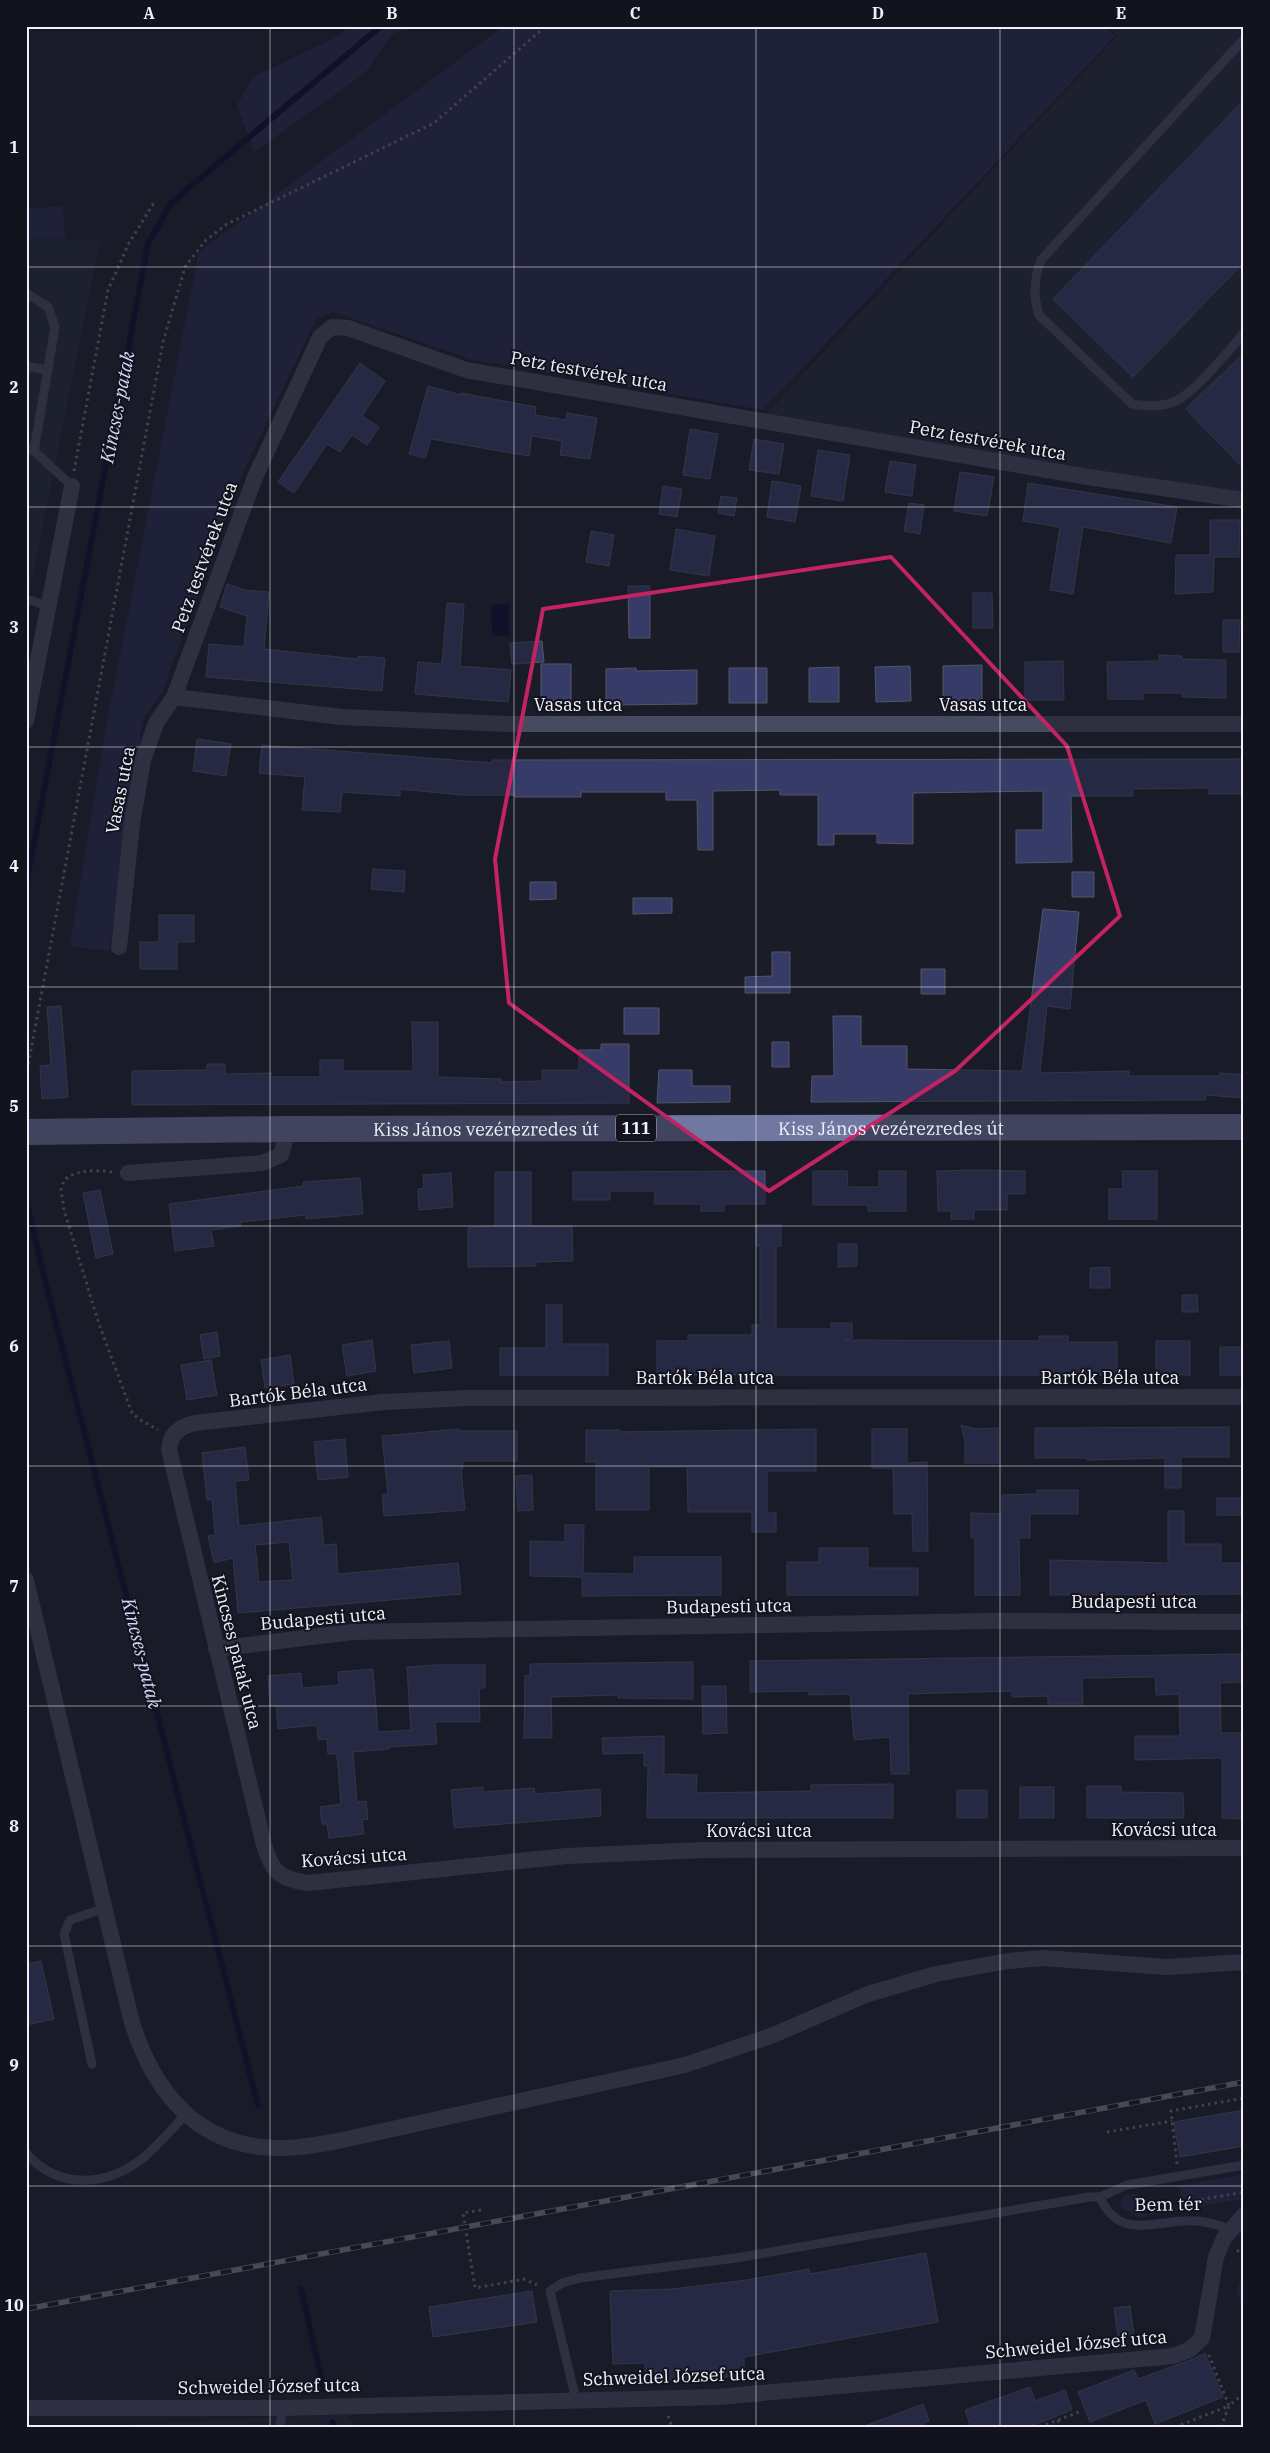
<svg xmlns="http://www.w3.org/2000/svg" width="1270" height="2453" font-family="'IBM Plex Serif',serif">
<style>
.built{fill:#232637}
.green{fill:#25294c}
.water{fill:#08062d}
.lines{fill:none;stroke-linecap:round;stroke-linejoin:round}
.stream{stroke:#08062d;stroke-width:6}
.building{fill:#363b67;stroke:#535663;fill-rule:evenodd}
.path{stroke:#6d6f79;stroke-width:3;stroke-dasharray:2.5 4;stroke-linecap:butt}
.lane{stroke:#474b5f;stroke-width:9}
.street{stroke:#474b5f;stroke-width:16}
.primary{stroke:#7077a0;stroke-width:26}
.rail-casing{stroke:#7e808a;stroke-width:5.5}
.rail{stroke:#12131e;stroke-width:4;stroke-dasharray:11;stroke-linecap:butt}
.marked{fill:none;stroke:#c42363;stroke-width:4;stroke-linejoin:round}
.grid{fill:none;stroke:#eff0f8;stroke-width:1;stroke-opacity:0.55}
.labels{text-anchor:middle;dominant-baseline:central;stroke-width:4;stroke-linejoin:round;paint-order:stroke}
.shield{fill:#12131e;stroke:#adaeb7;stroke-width:1}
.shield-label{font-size:16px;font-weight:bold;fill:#eff0f8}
.street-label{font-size:18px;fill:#eff0f8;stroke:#12131e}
.water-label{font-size:19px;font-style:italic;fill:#d3d9f8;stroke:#12131e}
.neatline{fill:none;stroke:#eff0f8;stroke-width:2}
.grid-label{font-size:16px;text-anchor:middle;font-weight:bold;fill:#eff0f8}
</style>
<rect width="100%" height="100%" fill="#1a1c28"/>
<path class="built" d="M1108 26H1244V496L760 421 1117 36Z
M26 237 100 241 28 599H26Z
M346 2414 355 2427H89Z"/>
<path class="green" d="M350 26H412L392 34 365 73 254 152 237 105 253 77 339 36Z
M504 26H1106L1115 36 763 410 470 359 333 312 316 319 243 472 162 692 143 719 109 951 70 946 108 717 199 252Z
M63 206 65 239 26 237V209Z
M1244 2174V2199L1139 2217 1120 2207 1124 2196 1138 2193 1142 2215 1183 2208 1179 2186Z
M1244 2268V2317L1237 2289Z"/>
<path class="water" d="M509 604V636H492L491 605Z"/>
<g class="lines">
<path class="stream" d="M26 885 148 244 171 203 381 26
M26 1200 46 1284 258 2105
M301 2289 324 2389
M332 2422 335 2427"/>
</g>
<path class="building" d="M1244 100V262L1133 377 1053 299Z
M1244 353V469L1186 409Z
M360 363 385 381 362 416 379 427 367 445 352 435 340 452 327 444 294 493 278 482Z
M428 386 461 395V393L536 407 535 415 566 420 567 413 597 418 590 459 560 455 562 441 532 436 529 456 431 439 425 458 409 454Z
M690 429 718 434 710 479 683 475Z
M754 439 784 444 779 474 749 470Z
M818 450 850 455 843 501 811 496Z
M890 461 916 465 912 496 885 492Z
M960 472 994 477 987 516 954 511Z
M772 481 801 486 795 522 767 517Z
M1028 483 1177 507 1171 543 1083 527 1073 594 1050 590 1060 527 1023 521Z
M663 486 682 489 677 517 659 514Z
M721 496 737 498 734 516 718 513Z
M909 503 924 505 920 534 904 531Z
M1210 520H1240L1239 557H1214L1213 592 1175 594 1176 555H1210Z
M676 529 715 536 709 576 670 570Z
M591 531 614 535 609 566 586 562Z
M227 584 245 590 269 592 264 649 358 659V656L385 658 382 691 206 677 209 644 244 647 247 616 220 607Z
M628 586H650V638H629Z
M973 593H992L993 628H973Z
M447 603 464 604 460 666 511 670 508 702 415 694 418 662 442 664Z
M1223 620H1240L1239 652H1223Z
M542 641 544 662 512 664 510 643Z
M1159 655 1182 656V659L1226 660V698L1182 697V693H1143V699H1108L1107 662 1159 661Z
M1063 661 1064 700H1025V662Z
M541 664H571V705H541Z
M982 665V700L943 701V666Z
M910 666 911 701 876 702 875 667Z
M839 667V702H809V668Z
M636 668V671L697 670V704L606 705V669Z
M729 668H767V703H729Z
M197 739 231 744 226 776 193 771Z
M262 745 492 763V760L1243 759V794H1209V788L1133 789V796H1071L1072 862 1016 863V830H1043V791L913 793V844L877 843V834H834V845H818V795H780V790L713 791V850H698L697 800H666V792H581V797H515V795H462L400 789V796L342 792 340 812 302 810 305 777 259 773Z
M373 869 405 871 404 892 371 889Z
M1072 872H1094V897H1072Z
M530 882H556V899L530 900Z
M633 898H672V913L633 914Z
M1043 909 1079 912 1070 1009 1047 1006 1040 1073 1129 1071V1076H1220V1073L1244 1075V1098L1206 1095V1100L811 1102 812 1076H834L833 1016H861V1046H907V1069L1022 1071Z
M159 915H194V942H177V969H140V942H159Z
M772 952H790V993H745V977L772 976Z
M921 969H945V994H921Z
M61 1006 68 1097 42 1099 40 1066 51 1065 47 1007Z
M624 1008H659V1034H624Z
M412 1022H438V1077L501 1079V1082L542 1081V1070H579V1050H601V1044H629V1103L132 1105V1071L207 1070V1064H225V1074L271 1073V1077H320V1060H343V1071H413Z
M772 1042H789V1067H772Z
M659 1070H692V1086H730V1102L657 1103Z
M973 1170 1025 1171V1194H1007V1210H974V1219H951V1211H938L937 1171Z
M765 1171V1204H724V1211H701V1204H654L655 1191H610V1200H573V1172Z
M813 1171H847L848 1187H879V1171H906V1211H868V1205H813Z
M1122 1171H1157V1219H1109V1189H1123Z
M495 1172H531V1226H572L573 1261 536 1262V1266L468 1267V1228L495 1226Z
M451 1173 453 1207 419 1210 418 1189 424 1188 423 1175Z
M360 1178 363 1214 306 1219V1215L240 1222 241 1226 211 1230 214 1246 175 1251 169 1204 303 1186V1182Z
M100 1190 113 1254 96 1258 83 1193Z
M756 1225H781V1246H776V1329H831V1323H852V1338L845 1340 1039 1341V1336H1068V1342H1117V1375H657V1341H688V1335H752V1325H760V1246H756Z
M838 1244H857V1266L838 1267Z
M1110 1267V1288H1090V1268Z
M1182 1295H1197L1198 1312H1182Z
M546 1305H562V1344H608V1375H500V1348H546Z
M217 1332 220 1356 204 1359 200 1335Z
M372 1340 376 1371 347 1376 342 1345Z
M449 1341 452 1368 414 1373 411 1345Z
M1156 1341H1190V1375H1156Z
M1220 1347H1244V1375H1220Z
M290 1355 294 1384 265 1388 261 1360Z
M211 1360 217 1395 187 1400 181 1365Z
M961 1425 975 1429 998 1428V1463H965V1441Z
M1229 1427V1457H1181V1488H1165V1458L1087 1460V1458H1035V1428Z
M459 1429V1431H517V1461H462L463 1469H461L465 1510 384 1516 382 1495 388 1494 382 1436Z
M816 1429V1471H767V1513H776V1532H752V1512H688L687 1467H649V1510H596V1462H586V1430H620V1432Z
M872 1429H907V1463L927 1462 928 1551H913L912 1514H894L893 1468H872Z
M345 1439 348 1477 318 1480 314 1442Z
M245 1447 249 1480 235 1481 239 1526 321 1517 324 1545 336 1544 338 1574 458 1563 461 1594 238 1613 233 1558 214 1563 208 1536 215 1535 212 1499 207 1500 202 1453ZM289 1542 293 1580 259 1582 255 1545Z
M532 1475 533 1510 518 1511 516 1476Z
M1037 1490H1078V1514H1030V1538H1019L1020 1595H975V1538H971V1513L1002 1514V1495L1037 1494Z
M1217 1498H1242V1515H1217Z
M1168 1511H1184V1544H1221V1563H1244V1594L1050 1595V1560L1168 1563Z
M565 1525H584L583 1573 634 1574V1557H721V1595L582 1596V1577L530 1576V1541L565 1542Z
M819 1548H868V1568H918V1595H787V1562H819Z
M1244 1654V1682L1220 1683 1221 1733H1244V1819L1222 1818V1758L1135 1760V1736H1180L1179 1694 1156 1695 1155 1677 1082 1678 1083 1704H1048V1696L1012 1697V1691L908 1694 909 1774H891L890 1737 854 1740 850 1694 809 1695V1691L750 1692V1661Z
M693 1662V1699L618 1698V1695L551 1697 552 1738H524L525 1676 530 1675V1664Z
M435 1665H485V1688H479L480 1722H435L437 1744 389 1747V1749L353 1752 357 1802 366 1801 368 1819 362 1820 364 1834 329 1838 327 1824H322L320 1807 341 1804 337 1754H328L327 1739 318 1740 317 1725 278 1729 276 1705 270 1706 268 1676 301 1673 302 1688 339 1685 338 1672 373 1669 378 1732 411 1730 407 1667Z
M702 1686H726L727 1733 703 1734Z
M664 1736V1774L697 1775 696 1793 811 1791V1785L893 1784V1818H647L648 1766H644V1753L603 1754 602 1738Z
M1087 1786H1121V1792L1183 1793 1184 1818H1087Z
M483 1787V1792L534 1788 535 1794 600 1789 601 1816 454 1828 451 1790Z
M1020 1787H1054V1818H1020Z
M957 1790H987V1818H957Z
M41 1961 54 2019 26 2025V1964Z
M1244 2110V2146L1180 2157 1174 2122Z
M926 2253 938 2322 744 2357V2376L646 2382 645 2363 613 2364 610 2291 672 2289 747 2280 809 2269 810 2274Z
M532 2291 537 2322 433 2337 429 2307Z
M1130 2306 1134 2334 1118 2336 1114 2308Z
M1205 2353 1223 2397 1155 2424 1146 2400 1090 2422 1078 2392 1134 2370 1138 2379 1193 2359Z
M1030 2387 1035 2401 1065 2390 1072 2410 1029 2427H971L965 2410Z
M923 2404 929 2421 924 2423 925 2427H868L867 2425Z"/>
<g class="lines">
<path class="path" d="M74 471 108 290 129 243 155 201
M26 1077 163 342 185 267 205 241 227 224 434 123 546 26
M112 1172C95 1170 78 1169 64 1180L61 1190 64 1210 99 1324 132 1413 139 1419 158 1430
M1107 2132 1172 2121
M1177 2164 1171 2111 1244 2098
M1182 2203 1244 2192
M481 2210 463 2213 475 2288 524 2279 537 2285
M1237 2250 1244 2257
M668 2416 672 2427
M1058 2420 1061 2427
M1040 2427 1079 2412
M1175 2427 1229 2406 1209 2355
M1221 2427 1229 2406 1244 2393"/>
<path class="lane" d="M1244 39 1041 260C1034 279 1033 295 1039 315L1132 404C1145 406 1159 407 1171 403 1192 397 1228 351 1244 333
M26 293 48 307 55 327 34 451
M26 366 47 370
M26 446 34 451 72 486
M26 599 48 606
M92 2064 64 1934 70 1920 105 1908
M26 2153C58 2190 106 2187 143 2158 158 2145 172 2129 186 2114
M1100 2197C1118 2238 1148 2223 1184 2221 1200 2220 1215 2223 1230 2230
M576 2400 550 2291 562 2283 580 2278 736 2258 1089 2197H1100L1127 2185 1244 2165
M280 2427 283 2408"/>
<path class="street" d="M174 697 342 717 508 724H1244
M26 721 72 486
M119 947 132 824 143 760 156 723 174 697 255 477 320 337 332 327 348 328 466 370 1088 477 1244 500
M128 1173 262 1163 281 1155 288 1129
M1244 1397 467 1398 384 1402 195 1423C181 1426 170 1433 169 1449L264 1845C272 1872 280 1879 308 1883L567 1856 703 1850 1244 1848
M26 1580 131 2019C150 2083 189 2139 261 2147 285 2150 310 2146 333 2142L685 2065 771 2036 868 1994 936 1974 1008 1961 1043 1958 1167 1967 1244 1962
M216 1649 352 1632 994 1621 1244 1622
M26 2408H283L718 2397 1173 2356 1189 2350 1202 2338 1216 2257 1224 2238 1244 2215"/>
<path class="primary" id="s1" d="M26 1132 288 1129 1244 1127"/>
<g class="rail-casing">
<path id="rail" d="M26 2309 1244 2082"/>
</g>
<use href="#rail" class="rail"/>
</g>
<path d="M0 0H1270V2453H0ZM891 557 1067 746 1120 916 955 1071 769 1191 509 1003 495 859 543 609Z" fill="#1a1c28" fill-opacity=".55" fill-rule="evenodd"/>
<path class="marked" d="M891 557 1067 746 1120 916 955 1071 769 1191 509 1003 495 859 543 609Z"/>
<path class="grid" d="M270 26V2427M514 26V2427M756 26V2427M1000 26V2427M26 267H1244M26 507H1244M26 747H1244M26 987H1244M26 1226H1244M26 1466H1244M26 1706H1244M26 1946H1244M26 2186H1244"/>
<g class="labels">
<rect class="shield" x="616" y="1114.5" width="40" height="27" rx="4"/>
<g class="shield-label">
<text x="636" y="1128">111</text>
</g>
<g class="street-label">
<text transform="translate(589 371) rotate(10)">Petz testvérek utca</text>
<text transform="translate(988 440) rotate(10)">Petz testvérek utca</text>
<text transform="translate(204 557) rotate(-70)">Petz testvérek utca</text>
<text x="578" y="704">Vasas utca</text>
<text x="983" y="704">Vasas utca</text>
<text transform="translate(120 790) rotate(-79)">Vasas utca</text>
<text stroke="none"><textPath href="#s1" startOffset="865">Kiss János vezérezredes út</textPath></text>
<text stroke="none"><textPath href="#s1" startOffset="460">Kiss János vezérezredes út</textPath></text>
<text x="705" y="1377">Bartók Béla utca</text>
<text x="1110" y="1377">Bartók Béla utca</text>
<text transform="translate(298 1392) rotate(-7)">Bartók Béla utca</text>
<text x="1134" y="1601">Budapesti utca</text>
<text transform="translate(729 1606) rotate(-1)">Budapesti utca</text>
<text transform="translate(323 1618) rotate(-5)">Budapesti utca</text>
<text transform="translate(237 1652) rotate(76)">Kincses patak utca</text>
<text x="1164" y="1829">Kovácsi utca</text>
<text x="759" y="1830">Kovácsi utca</text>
<text transform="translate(354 1857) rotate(-4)">Kovácsi utca</text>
<text transform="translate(1168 2204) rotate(-1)">Bem tér</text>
<text transform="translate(1076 2344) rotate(-5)">Schweidel József utca</text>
<text transform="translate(674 2376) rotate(-2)">Schweidel József utca</text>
<text transform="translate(269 2386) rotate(-1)">Schweidel József utca</text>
</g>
<g class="water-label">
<text transform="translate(117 407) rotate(-79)">Kincses-patak</text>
<text transform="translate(142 1653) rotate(76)">Kincses-patak</text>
</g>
</g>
<rect width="1270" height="2453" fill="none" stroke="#12131e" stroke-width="55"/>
<rect x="28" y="28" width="1214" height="2398" class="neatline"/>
<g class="grid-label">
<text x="149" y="19">A</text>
<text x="392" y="19">B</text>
<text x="635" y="19">C</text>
<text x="878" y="19">D</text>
<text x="1121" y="19">E</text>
<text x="14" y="153">1</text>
<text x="14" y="393">2</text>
<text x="14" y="633">3</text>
<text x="14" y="872">4</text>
<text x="14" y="1112">5</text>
<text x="14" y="1352">6</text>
<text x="14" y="1592">7</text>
<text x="14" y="1832">8</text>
<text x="14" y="2071">9</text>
<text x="14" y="2311">10</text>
</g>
</svg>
